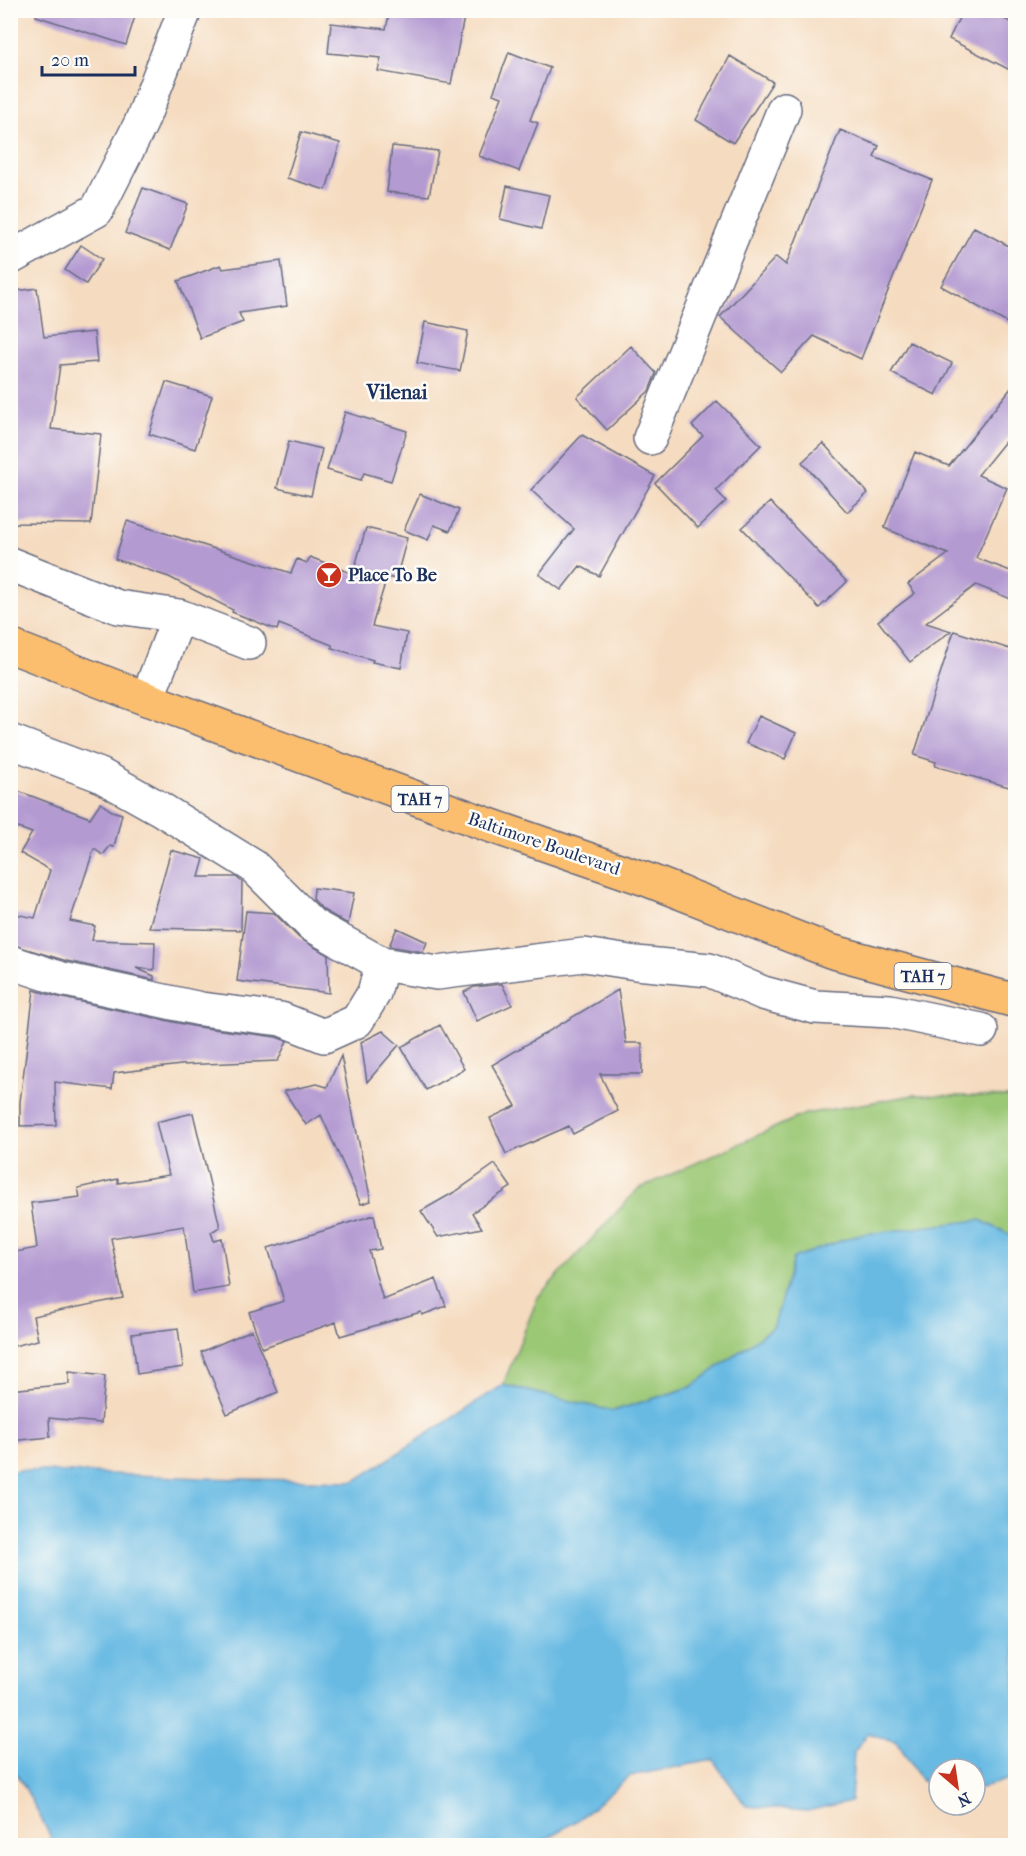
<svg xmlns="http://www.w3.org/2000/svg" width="1026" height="1856" font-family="'IM FELL French Canon',serif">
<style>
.green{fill:#9bc875;stroke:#5b7c6a;stroke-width:1.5}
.water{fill:#67bae3;stroke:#4174a0;stroke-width:1.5}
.building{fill:#b39ad1}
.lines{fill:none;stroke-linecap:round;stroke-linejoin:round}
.minor-casing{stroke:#676b80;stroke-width:36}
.highway-casing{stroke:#676b80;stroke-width:36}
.minor{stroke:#fff;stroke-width:33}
.highway{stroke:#fbbd6e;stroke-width:33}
.labels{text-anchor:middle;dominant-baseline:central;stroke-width:5;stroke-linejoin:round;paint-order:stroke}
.shield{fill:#fdfcf7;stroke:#5f6c8c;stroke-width:1.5}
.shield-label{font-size:16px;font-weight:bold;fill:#1b2f5e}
.poi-label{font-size:18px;font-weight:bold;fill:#1b2f5e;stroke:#fdfcf7;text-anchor:start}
.street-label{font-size:18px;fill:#1b2f5e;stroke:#fdfcf7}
.neighbourhood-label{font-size:20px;font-weight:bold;fill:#1b2f5e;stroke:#fdfcf7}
</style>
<rect width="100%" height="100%" fill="#fdfcf7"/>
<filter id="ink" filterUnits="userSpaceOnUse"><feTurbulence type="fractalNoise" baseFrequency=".0167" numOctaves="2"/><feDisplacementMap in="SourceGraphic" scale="12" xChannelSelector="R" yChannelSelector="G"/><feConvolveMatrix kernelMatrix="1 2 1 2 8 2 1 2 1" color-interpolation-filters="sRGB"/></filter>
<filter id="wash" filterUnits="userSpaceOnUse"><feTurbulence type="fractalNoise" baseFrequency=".008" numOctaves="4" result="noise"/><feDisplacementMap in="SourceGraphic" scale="24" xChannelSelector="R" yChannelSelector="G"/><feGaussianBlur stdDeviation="1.35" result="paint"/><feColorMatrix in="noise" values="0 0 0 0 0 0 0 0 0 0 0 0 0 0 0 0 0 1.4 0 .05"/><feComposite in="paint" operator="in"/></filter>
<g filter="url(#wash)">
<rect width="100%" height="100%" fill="#f5dbbf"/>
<path class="green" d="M914 1095 1015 1097V1237L980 1220 794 1258 774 1326 691 1387 613 1411 503 1385 538 1297 638 1189 805 1114Z"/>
<path class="water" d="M980 1220 1015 1237V1777L975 1790V1769H939V1786L922 1781 897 1742 868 1733 854 1752 851 1801 807 1811 746 1806 713 1760 630 1776 578 1820 536 1845H55L23 1784 11 1767V1472L18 1470 202 1478 355 1481 503 1385 613 1411 691 1387 774 1326 793 1258 857 1235Z"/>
<g id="blocks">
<path class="building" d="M37 10H137L126 45 36 16Z
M390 10H431L464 17 451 84 378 71 381 58 328 53 331 23 386 29Z
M963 10H987L1016 25V73L949 39Z
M509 52 550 68 530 120 538 123 519 171 479 156 502 97 493 94Z
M730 56 773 82 733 143 696 120Z
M840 130 879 146 874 157 932 180 861 359 814 336 781 372 720 317 776 257 786 265Z
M301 132 340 143 326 190 287 178Z
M392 146 438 151 429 196 387 192Z
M507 186 549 195 541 229 500 219Z
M143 188 188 204 170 250 125 233Z
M974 227 1016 250V328L941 286Z
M81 245 102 259 86 284 65 270Z
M281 261 287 306 239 313 243 322 200 338 178 281 221 265 223 269Z
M37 288 44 337 94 332 97 362 60 365 51 429 101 434 91 524 10 523V292Z
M425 322 468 331 460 371 417 363Z
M909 342 952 363 936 395 891 373Z
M631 346 656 373 649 391 607 430 577 397Z
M166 382 212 396 195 449 149 434Z
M1016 382V428L978 475 1007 488 976 558 1016 573V601L976 585 926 623 951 631 910 662 878 621 915 593 908 584 948 554 884 528 915 452 949 466Z
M717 401 761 445 716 490 726 501 698 528 655 483 703 436 692 426Z
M345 412 407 431 391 481 364 473 361 480 327 470Z
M582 435 655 476 599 576 580 566 561 590 539 574 574 529 531 490Z
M289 441 322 449 311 496 277 488Z
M823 443 868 493 847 512 802 462Z
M420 494 459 510 450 531 434 525 428 540 404 530Z
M770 502 847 582 819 608 742 528Z
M127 521 291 573 297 559 307 563 310 557 353 574 366 528 407 538 396 579 387 577 372 626 407 633 401 668 372 662 373 660 332 648V645L279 624 277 630 232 612 233 610 169 577 115 559Z
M954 631 1016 651V789L935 766 936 762 914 755Z
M759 716 796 733 785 759 746 743Z
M10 788 90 818 100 803 112 811 122 814 114 847 110 846 103 855 94 849 70 921 95 926 92 940 155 942 154 970 136 968 154 976V980L67 961 10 944V913L35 918 50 870 20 853 32 833 10 825Z
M171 850 204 859 199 877H236L242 882 241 930 149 928Z
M314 888 354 893 348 924 323 910 313 899Z
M246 911 274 913 299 938 328 955 329 993 237 981Z
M397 928 427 942 423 952 389 946Z
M502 984 512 1005 477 1021 464 992 474 987Z
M34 990 58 997 197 1027 276 1037 287 1041 278 1061 181 1065 114 1073 112 1089 55 1082 56 1125 20 1126V1102Z
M618 990 626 1043H642V1074H600L618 1111 573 1134 569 1126 506 1154 490 1118 516 1106 492 1065Z
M440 1025 464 1069 426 1090 401 1047Z
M383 1031 399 1045 367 1082 361 1042Z
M341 1056 371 1201 361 1204 321 1115 306 1125 284 1091 317 1084 327 1087Z
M193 1113 220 1227 211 1232 214 1241 222 1239 229 1287 193 1293 184 1226 111 1238 123 1298 33 1316 38 1340 10 1347V1253L37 1248 31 1203 80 1197 78 1188 118 1179V1183L169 1175 156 1122Z
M495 1164 511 1187 472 1213 482 1228 438 1237 421 1211 458 1190Z
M374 1215 381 1249 369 1251 383 1300 436 1279 446 1306 422 1315 421 1312 340 1336 336 1322 262 1348 249 1312 284 1301 268 1248Z
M178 1328 183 1367 137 1374 132 1334Z
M252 1330 278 1392 227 1414 201 1352Z
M69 1372 105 1376 101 1423 49 1418 50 1437 10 1441V1390L69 1384Z"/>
</g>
</g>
<g filter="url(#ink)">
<use href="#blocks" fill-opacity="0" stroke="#676b80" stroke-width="1.5"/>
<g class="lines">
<g class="minor-casing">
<path id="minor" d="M10 258 97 210 141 123 185 10
M650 438 784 109
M10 564 118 607 179 616 147 699
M179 616 249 643
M10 741 100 775 159 808 253 866 312 925 382 964 437 973 584 955 636 963 709 970 763 993 815 1007 890 1011 981 1030
M10 962 62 979 201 1009 281 1019 324 1036 357 1021 374 993 382 964"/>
</g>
<g class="highway-casing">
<path id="highway" d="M10 646 147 699 489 825 648 880 830 951 1016 1001"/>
</g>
<use href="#minor" class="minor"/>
<use href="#highway" class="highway"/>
</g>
</g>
<defs>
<g id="bar-disc" transform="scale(1.35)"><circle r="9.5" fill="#c8321e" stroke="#fdfcf7"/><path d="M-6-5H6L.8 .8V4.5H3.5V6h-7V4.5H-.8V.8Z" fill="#fff"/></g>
</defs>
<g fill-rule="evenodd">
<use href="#bar-disc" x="329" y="575"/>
</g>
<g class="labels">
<g class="shield">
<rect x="391.5" y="786" width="57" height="26" rx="4.5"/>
<rect x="894.5" y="963" width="57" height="26" rx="4.5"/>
</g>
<g class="shield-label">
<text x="420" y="799">TAH 7</text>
<text x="923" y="976">TAH 7</text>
</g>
<g class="poi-label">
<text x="348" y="575">Place To Be</text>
</g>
<g class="street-label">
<text transform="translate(544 844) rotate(19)">Baltimore Boulevard</text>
</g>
<g class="neighbourhood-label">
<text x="397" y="392">Vilenai</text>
</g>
</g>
<rect width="1026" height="1856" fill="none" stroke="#fdfcf7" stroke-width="36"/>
<g transform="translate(957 1787) rotate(151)"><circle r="28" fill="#fdfcf7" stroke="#a3aaba" stroke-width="1.5"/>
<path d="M0-4.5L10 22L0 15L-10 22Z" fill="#c8321e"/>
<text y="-9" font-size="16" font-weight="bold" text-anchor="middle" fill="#1b2f5e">N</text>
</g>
<path d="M42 66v9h93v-9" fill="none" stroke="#1b2f5e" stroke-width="3"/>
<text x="51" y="66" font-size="18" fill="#1b2f5e" stroke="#fdfcf7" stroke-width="4.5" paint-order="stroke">20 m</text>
</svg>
